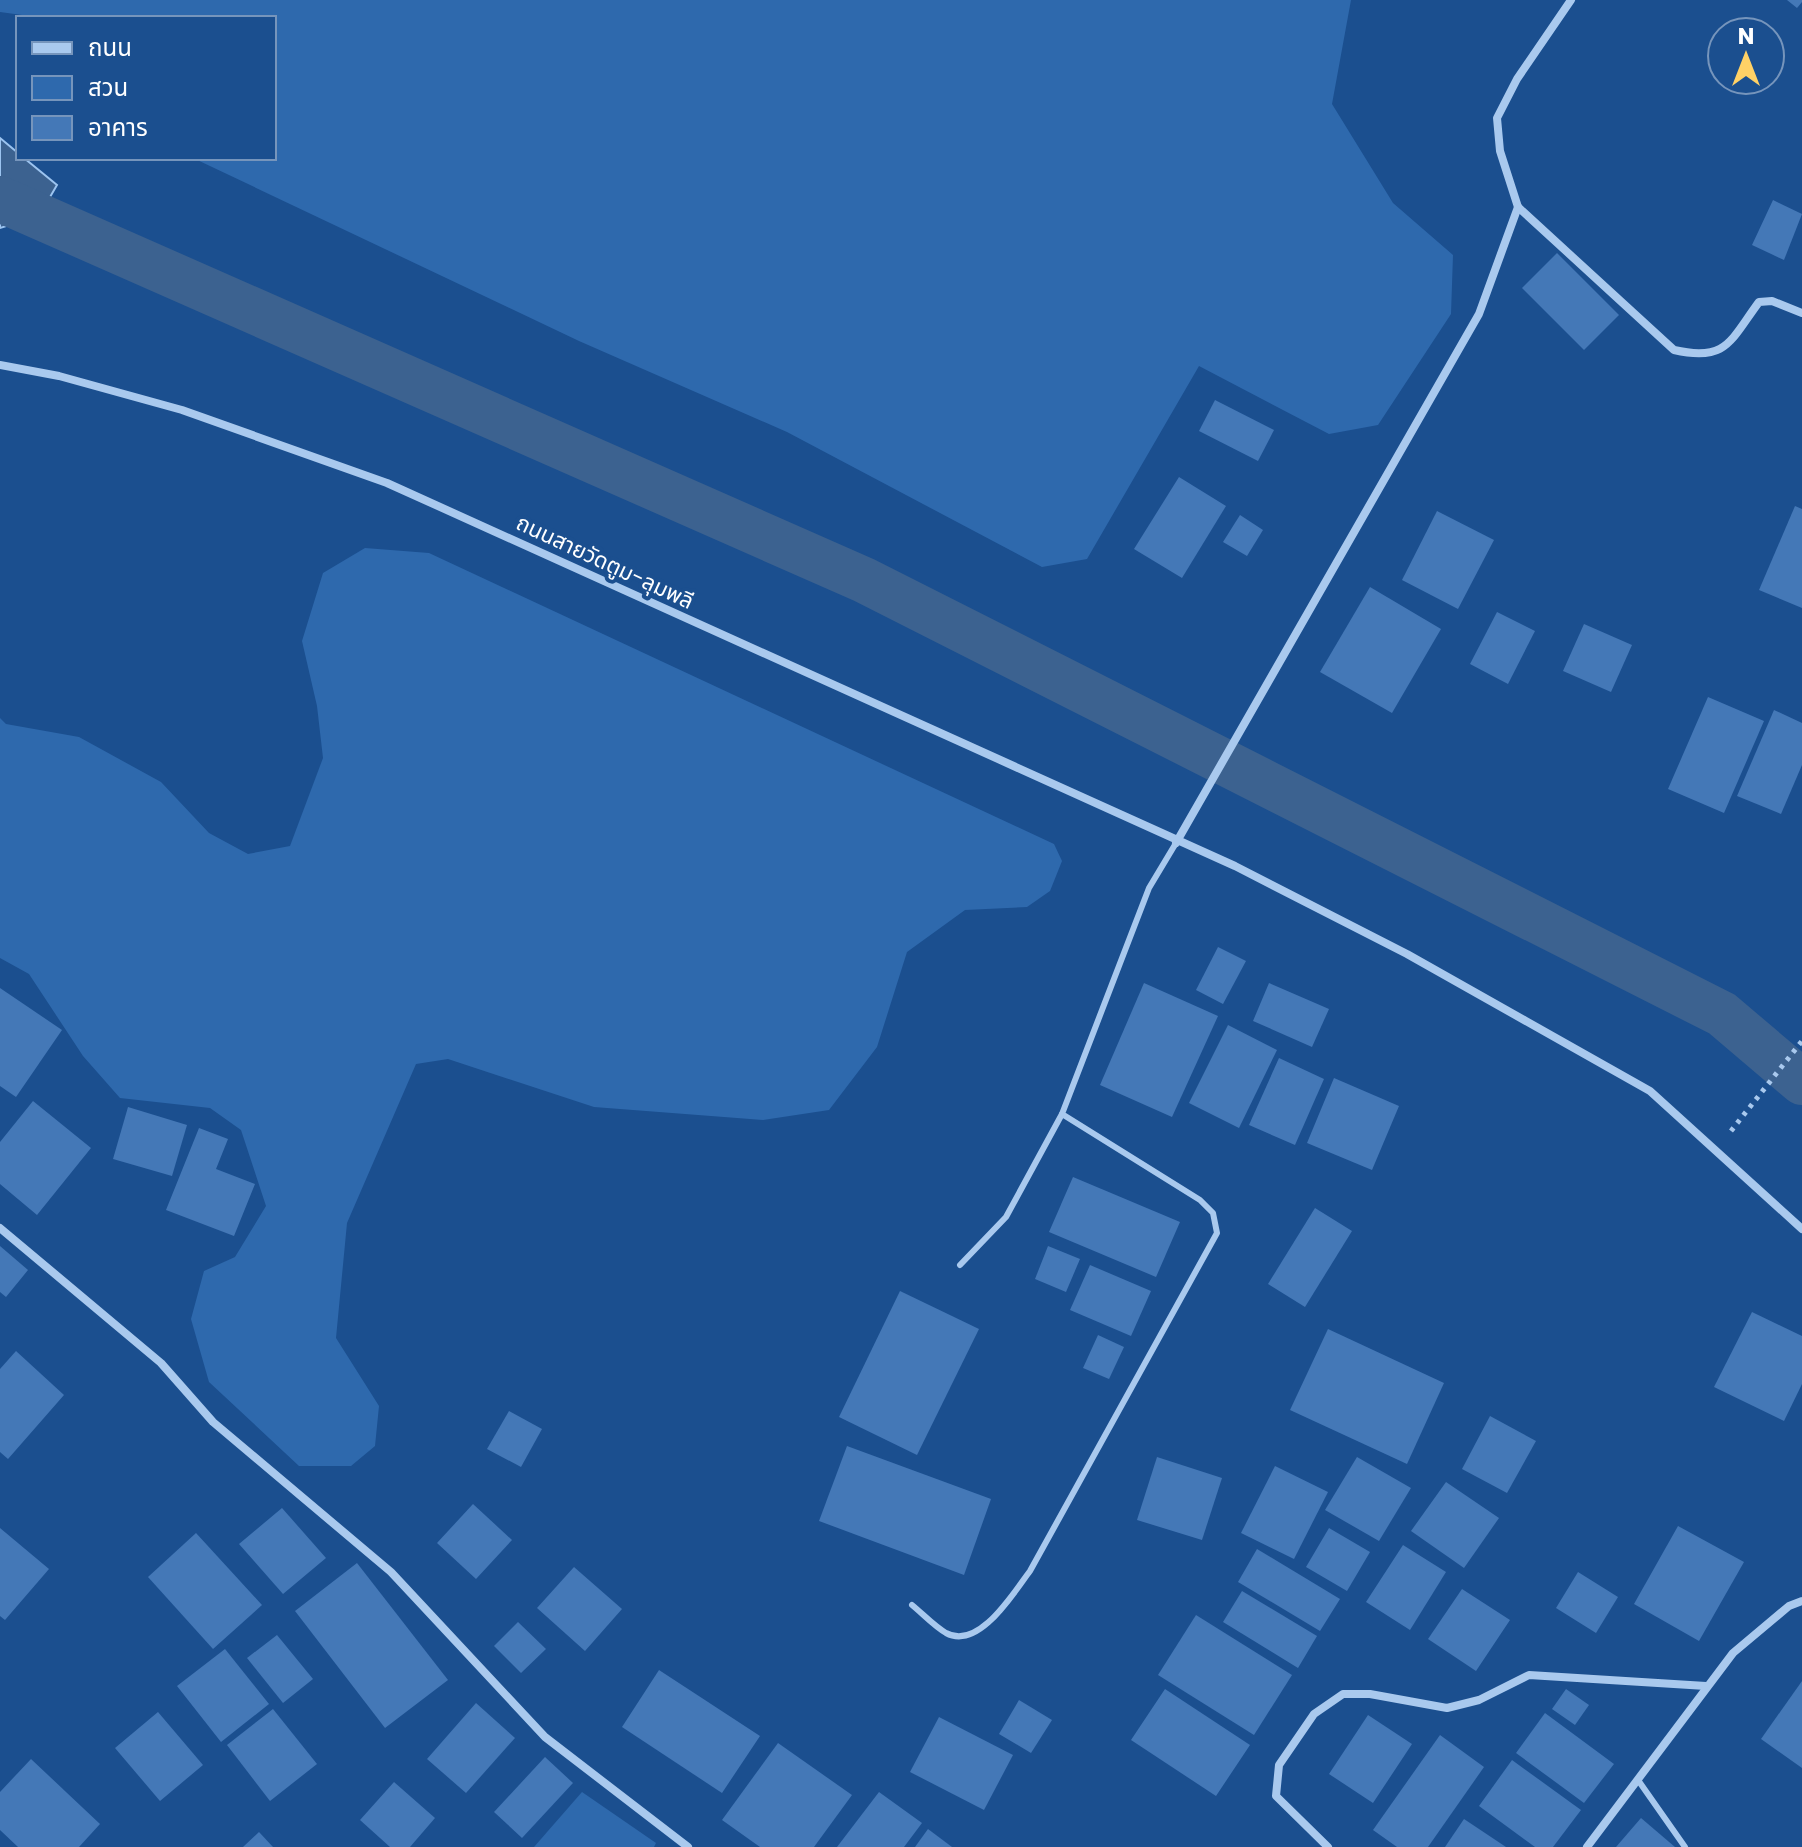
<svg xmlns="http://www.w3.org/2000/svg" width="1802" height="1847" font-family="Poppins,'Noto Sans Thai',sans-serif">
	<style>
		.green { fill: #2e69ad }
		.water { fill: #3c6290; stroke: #9cc4f0; stroke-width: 2 }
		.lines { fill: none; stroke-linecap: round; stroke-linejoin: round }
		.canal { stroke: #3c6290; stroke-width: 46 }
		.building { fill: #4478b7 }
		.path { stroke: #a9c9ee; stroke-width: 5; stroke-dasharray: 4 6; stroke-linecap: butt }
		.service { stroke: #a9c9ee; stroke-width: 6 }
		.minor { stroke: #a9c9ee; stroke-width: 8 }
		.labels { text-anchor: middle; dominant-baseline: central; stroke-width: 8; stroke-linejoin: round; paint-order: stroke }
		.street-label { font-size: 22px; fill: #fff; stroke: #1b4f8f }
	</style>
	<rect width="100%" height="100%" fill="#1b4f8f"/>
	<g class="green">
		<path d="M0 0H1351L1332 104 1393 203 1453 255 1451 314 1378 425 1329 434 1199 366 1087 559 1042 567 787 432 579 341 193 158H274V18H24L22 15 0 12Z"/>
		<path d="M365 548 429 553 1054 844 1062 861 1050 891 1027 907 965 910 907 952 877 1047 829 1110 763 1120 594 1107 448 1059 416 1064 347 1223 336 1338 379 1406 375 1446 351 1466H299L209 1382 191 1319 204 1271 235 1257 266 1206 241 1130 210 1108 120 1098 83 1056 29 974 0 958V718L6 724 79 737 161 782 209 833 248 854 290 846 323 758 317 706 302 641 323 573Z"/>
		<path d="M582 1792 656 1843 654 1847H534Z"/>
	</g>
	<path class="water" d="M0 138 18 153V158H24L57 185 39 216 0 228Z"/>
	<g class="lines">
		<path class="canal" d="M0 199 864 580 1722 1014 1802 1082"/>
	</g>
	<g class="building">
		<path d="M1787 0H1802V2L1797 8Z"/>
		<path d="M1773 200 1802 214 1784 260 1752 245Z"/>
		<path d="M1557 253 1619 315 1584 350 1522 288Z"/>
		<path d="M1215 400 1274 430 1258 461 1199 431Z"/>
		<path d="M1179 477 1226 506 1182 578 1134 549Z"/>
		<path d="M1795 506 1802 509V608L1759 590Z"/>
		<path d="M1437 511 1494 540 1458 609 1402 580Z"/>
		<path d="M1240 515 1263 530 1247 556 1223 542Z"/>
		<path d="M1370 587 1441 629 1392 713 1320 672Z"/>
		<path d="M1497 612 1535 631 1508 684 1470 664Z"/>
		<path d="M1584 624 1632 645 1611 692 1563 671Z"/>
		<path d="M1708 697 1764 721 1724 813 1668 789Z"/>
		<path d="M1774 710 1802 723V765L1781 814 1737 796Z"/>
		<path d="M1218 947 1246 961 1223 1004 1196 990Z"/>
		<path d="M1144 983 1218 1016 1172 1117 1100 1085Z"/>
		<path d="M1269 983 1329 1009 1312 1047 1253 1021Z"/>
		<path d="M0 988 62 1030 16 1097 0 1086Z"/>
		<path d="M1228 1025 1277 1050 1239 1128 1189 1103Z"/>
		<path d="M1279 1058 1324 1079 1295 1145 1249 1125Z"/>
		<path d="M1334 1078 1399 1106 1372 1170 1307 1143Z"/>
		<path d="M33 1101 91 1148 37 1215 0 1184V1142Z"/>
		<path d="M128 1107 187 1125 172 1176 113 1159Z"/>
		<path d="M199 1128 228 1139 216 1169 255 1184 234 1236 166 1210Z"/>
		<path d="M1073 1177 1180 1222 1156 1277 1049 1232Z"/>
		<path d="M1315 1208 1352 1231 1305 1307 1268 1284Z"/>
		<path d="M0 1246 28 1270 6 1297 0 1292Z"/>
		<path d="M1048 1246 1080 1259 1066 1292 1035 1279Z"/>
		<path d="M1090 1265 1151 1291 1131 1336 1070 1310Z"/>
		<path d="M900 1291 979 1329 917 1455 839 1417Z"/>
		<path d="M1752 1312 1802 1336V1384L1784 1421 1714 1387Z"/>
		<path d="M1328 1329 1444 1383 1407 1464 1290 1410Z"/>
		<path d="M1098 1335 1124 1347 1109 1379 1083 1368Z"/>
		<path d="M16 1351 64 1395 8 1459 0 1452V1369Z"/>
		<path d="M509 1411 542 1429 521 1467 487 1449Z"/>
		<path d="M1490 1416 1536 1441 1507 1493 1462 1469Z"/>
		<path d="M847 1446 991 1499 964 1575 819 1521Z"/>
		<path d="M1157 1457 1222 1478 1202 1540 1137 1520Z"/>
		<path d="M1357 1457 1411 1488 1379 1541 1325 1510Z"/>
		<path d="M1275 1466 1328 1492 1294 1559 1241 1533Z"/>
		<path d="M1446 1482 1499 1518 1464 1568 1411 1531Z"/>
		<path d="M473 1504 512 1540 476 1579 437 1543Z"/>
		<path d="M282 1508 326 1558 283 1594 239 1544Z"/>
		<path d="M1678 1526 1744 1562 1699 1641 1634 1604Z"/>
		<path d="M0 1528 49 1569 5 1620 0 1616Z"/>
		<path d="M1329 1528 1370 1552 1347 1591 1306 1567Z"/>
		<path d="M196 1533 262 1605 213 1649 148 1577Z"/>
		<path d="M1403 1545 1446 1572 1410 1630 1366 1602Z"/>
		<path d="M1257 1549 1340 1599 1320 1631 1238 1582Z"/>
		<path d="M357 1563 448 1680 385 1728 295 1611Z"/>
		<path d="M574 1567 622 1609 585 1651 537 1608Z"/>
		<path d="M1578 1572 1618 1597 1596 1633 1556 1608Z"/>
		<path d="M1462 1589 1510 1620 1476 1671 1428 1639Z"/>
		<path d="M1242 1591 1317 1636 1298 1668 1223 1622Z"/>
		<path d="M1196 1615 1292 1675 1254 1735 1158 1675Z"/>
		<path d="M518 1622 546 1649 521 1673 494 1646Z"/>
		<path d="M277 1635 313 1679 283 1703 247 1658Z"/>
		<path d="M225 1649 269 1704 221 1742 177 1686Z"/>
		<path d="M659 1670 760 1736 722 1793 622 1727Z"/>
		<path d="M1802 1681V1768L1761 1739Z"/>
		<path d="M1165 1689 1250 1745 1216 1796 1131 1740Z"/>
		<path d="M1566 1689 1589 1705 1575 1725 1552 1709Z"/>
		<path d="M1019 1700 1052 1720 1031 1753 999 1734Z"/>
		<path d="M476 1703 515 1738 466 1793 427 1759Z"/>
		<path d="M273 1709 317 1764 270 1801 227 1745Z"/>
		<path d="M158 1712 203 1765 160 1801 115 1748Z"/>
		<path d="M1545 1713 1614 1764 1584 1803 1516 1753Z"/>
		<path d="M1368 1715 1412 1744 1373 1803 1329 1774Z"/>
		<path d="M939 1717 1013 1755 984 1810 910 1772Z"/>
		<path d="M1440 1735 1484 1767 1428 1847H1397L1373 1830Z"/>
		<path d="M778 1743 852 1795 814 1847H760L722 1820Z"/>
		<path d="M545 1757 573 1783 522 1838 494 1812Z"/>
		<path d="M31 1759 100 1824 79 1847H18L0 1830V1792Z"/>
		<path d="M1512 1760 1581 1810 1553 1847H1535L1479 1806Z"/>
		<path d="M394 1782 435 1818 410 1847H390L360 1820Z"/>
		<path d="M879 1792 922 1823 904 1847H837Z"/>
		<path d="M1641 1818 1675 1847H1616Z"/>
		<path d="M1464 1819 1506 1847H1445Z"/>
		<path d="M928 1829 952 1847H915Z"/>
		<path d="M259 1832 273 1847H243Z"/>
	</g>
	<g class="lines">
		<path class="path" d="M1731 1131 1802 1041"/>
		<g class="service">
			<path d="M960 1265 1006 1217 1062 1114"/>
			<path d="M912 1605C923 1614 934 1626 946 1633 979 1651 1014 1592 1030 1571L1217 1233 1213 1213 1200 1200 1062 1114 1149 888 1176 843"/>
			<path d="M1638 1780 1685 1847"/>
		</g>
		<g class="minor">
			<path d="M1571 0 1517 79 1497 118 1500 151 1518 207 1674 350C1727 362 1730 341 1759 302L1772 301 1802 313"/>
			<path d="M0 365 59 376 182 410 387 483 1235 866 1407 954 1650 1091 1802 1229"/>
			<path d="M1176 843 1479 314 1518 207"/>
			<path d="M0 1228 161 1363 213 1422 391 1572 545 1737 688 1847"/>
			<path d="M1328 1847 1276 1796 1279 1765 1314 1714 1343 1694H1370L1447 1708 1479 1700 1529 1675 1706 1686"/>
			<path d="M1587 1847 1733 1653 1789 1606 1802 1601"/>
		</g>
	</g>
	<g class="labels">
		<g class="street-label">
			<text transform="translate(605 562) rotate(25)">ถนนสายวัดตูม-ลุมพลี</text>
		</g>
	</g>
	<rect x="16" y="16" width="260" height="144" fill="#1b4f8f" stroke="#7695bc" stroke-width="2"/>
	<rect x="32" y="42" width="40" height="12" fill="#a9c9ee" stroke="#7695bc" stroke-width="2"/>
	<text x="88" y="56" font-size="24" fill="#ffffff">ถนน</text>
	<rect x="32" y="76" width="40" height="24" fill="#2e69ad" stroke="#7695bc" stroke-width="2"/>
	<text x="88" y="96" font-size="24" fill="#ffffff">สวน</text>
	<rect x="32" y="116" width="40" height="24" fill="#4478b7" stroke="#7695bc" stroke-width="2"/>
	<text x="88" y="136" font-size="24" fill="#ffffff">อาคาร</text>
	<g transform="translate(1746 56)"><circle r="38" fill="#1b4f8f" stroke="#7695bc" stroke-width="2"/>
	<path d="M0-6L14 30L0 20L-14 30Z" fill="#ffd166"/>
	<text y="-12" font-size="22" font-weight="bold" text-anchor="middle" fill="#ffffff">N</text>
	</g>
</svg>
